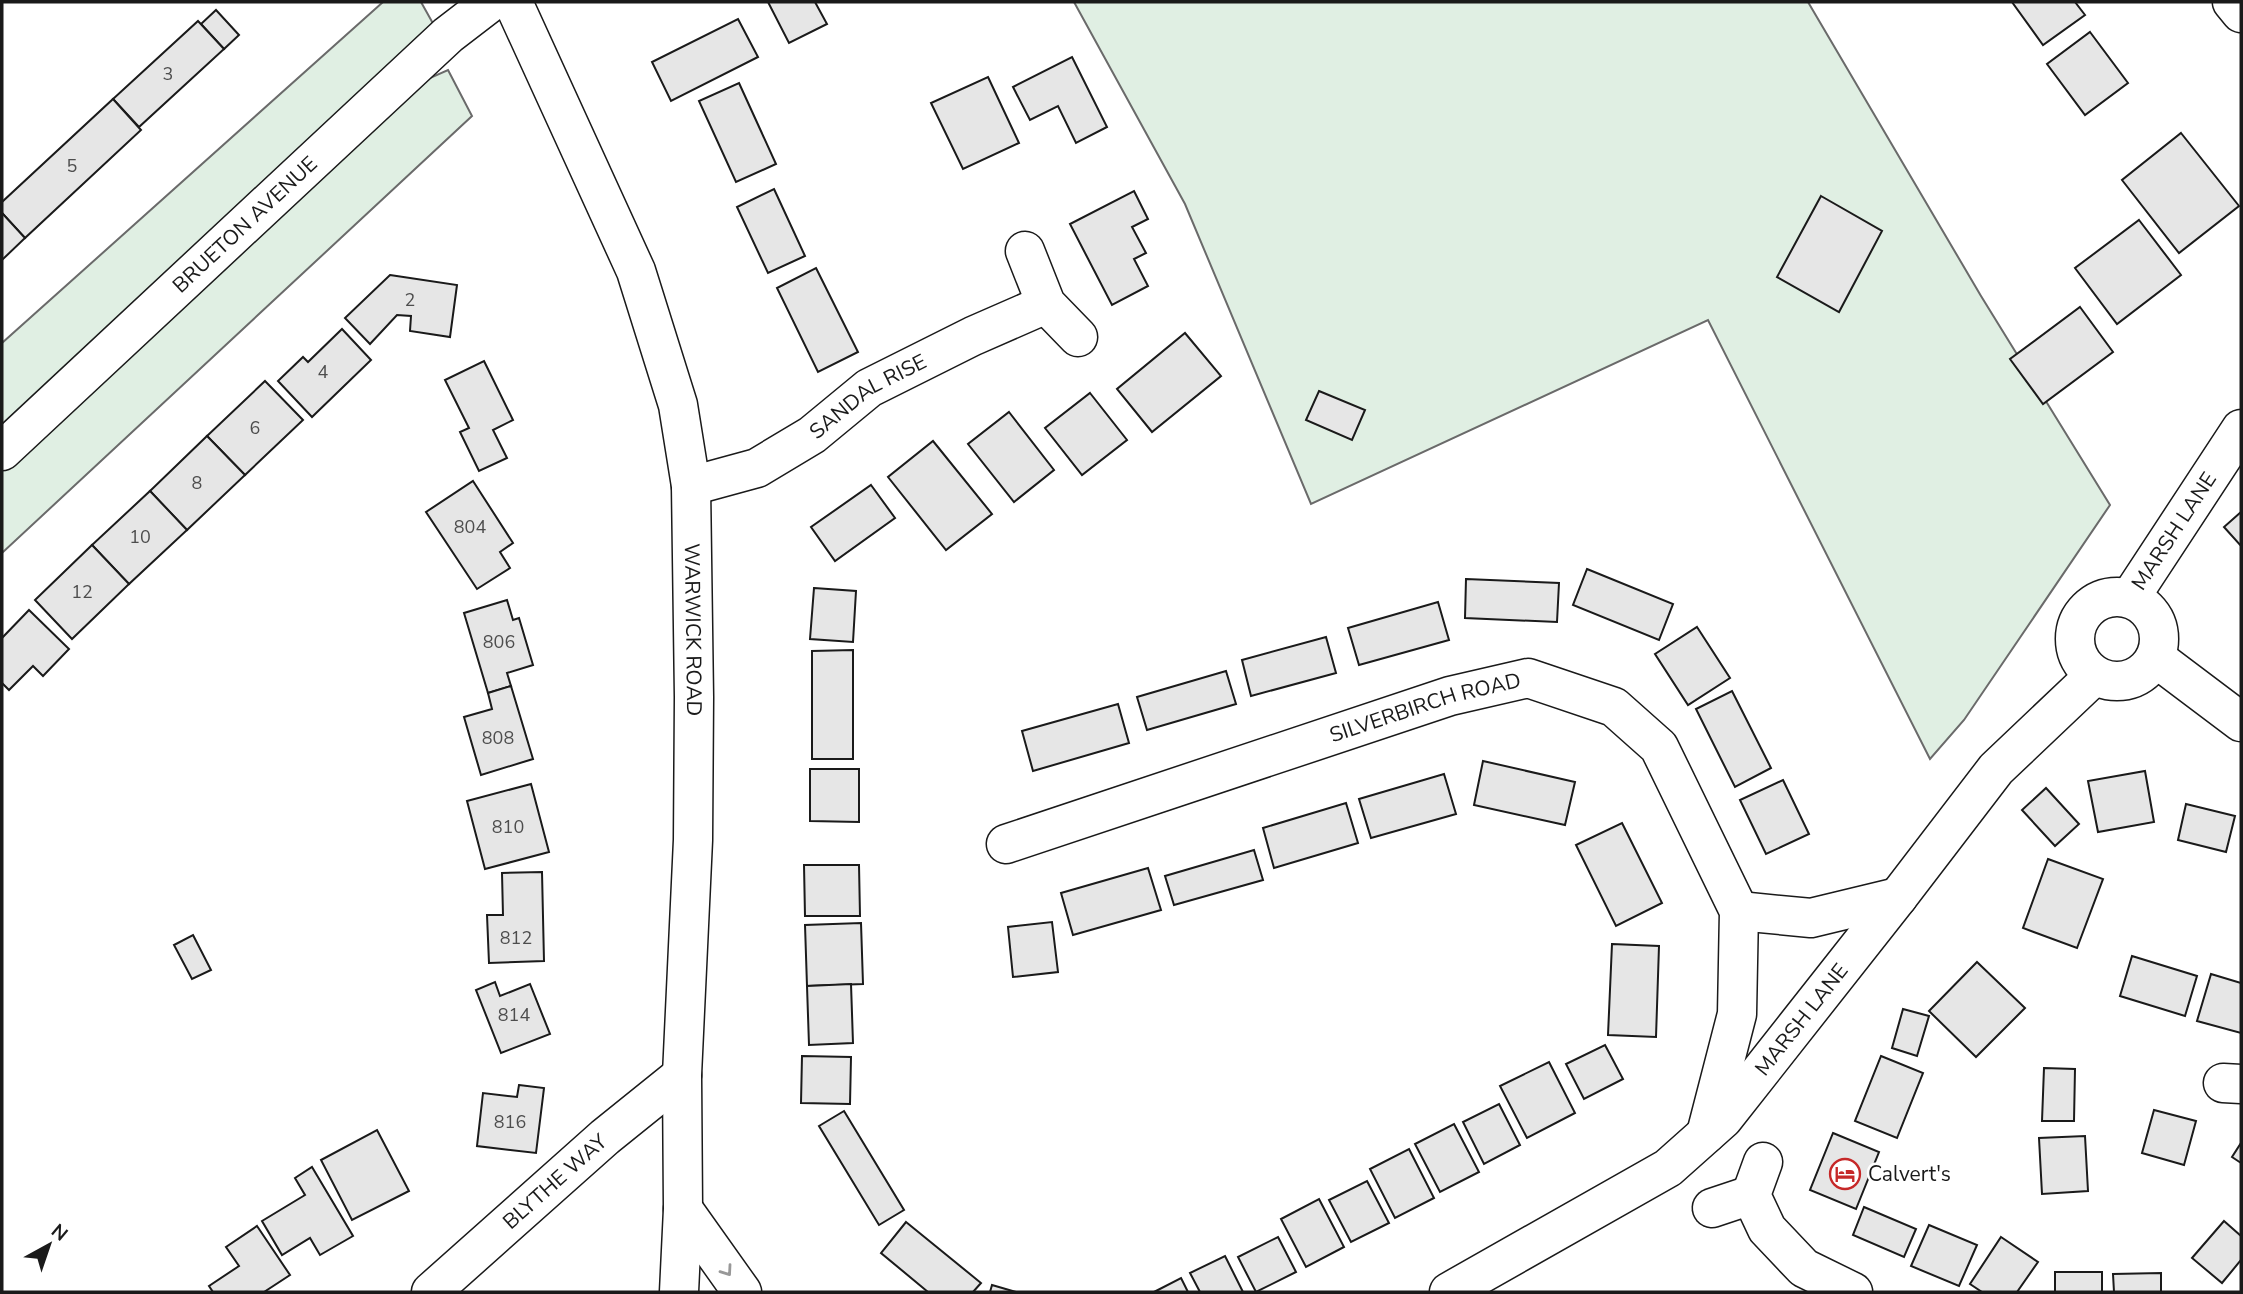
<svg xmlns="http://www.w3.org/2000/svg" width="2243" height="1294" font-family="'Nunito Sans',sans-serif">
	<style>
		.green { fill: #e0efe3; stroke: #6a6a6a; stroke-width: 2 }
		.building { fill: #e6e6e6; stroke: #1a1a1a; stroke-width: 2 }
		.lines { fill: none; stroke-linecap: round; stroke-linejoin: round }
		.minor-casing { stroke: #1a1a1a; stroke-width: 41 }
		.major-casing { stroke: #1a1a1a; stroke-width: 41 }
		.minor { stroke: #fff; stroke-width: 38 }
		.major { stroke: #fff; stroke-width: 38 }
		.oneway { stroke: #989898 }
		.labels { text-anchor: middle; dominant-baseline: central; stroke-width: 5; stroke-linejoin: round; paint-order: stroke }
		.number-label { font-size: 18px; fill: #4d4d4d }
		.street-label { font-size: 21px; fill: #1a1a1a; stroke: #fff }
		.poi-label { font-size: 21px; fill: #1a1a1a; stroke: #fff; text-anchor: start }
	</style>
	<rect width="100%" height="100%" fill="#fff"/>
	<g class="green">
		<path d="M383 2H421L435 27 2 430V343Z"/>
		<path d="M1074 2H1808L1981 296 2110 505 1964 720 1930 759 1708 320 1311 504 1185 204Z"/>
		<path d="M448 70 472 116 2 553V470L423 81Z"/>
	</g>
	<g class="building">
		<path d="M768 2H815L827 24 789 43Z"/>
		<path d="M2012 2H2075L2085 15 2043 45Z"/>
		<path d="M216 10 239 35 224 49 201 24Z"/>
		<path d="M738 19 758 57 671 101 652 62Z"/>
		<path d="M198 21 224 49 139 127 113 99Z"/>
		<path d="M2090 32 2128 83 2085 115 2047 64Z"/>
		<path d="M1072 57 1107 127 1076 143 1058 106 1030 120 1013 87Z"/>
		<path d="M988 77 1019 143 963 169 931 103Z"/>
		<path d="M739 83 776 164 736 182 699 101Z"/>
		<path d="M113 99 141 130 25 238 2 213V202Z"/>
		<path d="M2181 133 2239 206 2179 253 2122 180Z"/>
		<path d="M774 189 805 256 768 273 737 207Z"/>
		<path d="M1134 191 1148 219 1132 227 1146 253 1134 259 1148 286 1112 305 1070 224Z"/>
		<path d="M1821 196 1882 231 1839 312 1777 277Z"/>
		<path d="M2 213 25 238 2 260Z"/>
		<path d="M2139 220 2181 275 2117 324 2075 268Z"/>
		<path d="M816 268 858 352 818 372 777 288Z"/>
		<path d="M390 275 457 285 450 337 410 331 411 316 397 315 370 344 345 318Z"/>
		<path d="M2080 307 2113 352 2043 404 2010 359Z"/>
		<path d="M342 329 371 360 312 417 278 381 303 357 308 362Z"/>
		<path d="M1185 333 1221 376 1152 432 1117 389Z"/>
		<path d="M484 361 513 420 493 430 507 458 479 471 460 432 469 428 445 380Z"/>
		<path d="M265 381 303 420 245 475 207 436Z"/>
		<path d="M1319 391 1365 410 1352 440 1306 420Z"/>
		<path d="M1090 393 1127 440 1082 475 1045 428Z"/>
		<path d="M1009 412 1054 470 1014 502 968 444Z"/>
		<path d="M207 436 245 475 187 530 150 491Z"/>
		<path d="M933 441 992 514 946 550 888 477Z"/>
		<path d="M473 481 513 543 500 552 510 568 477 589 426 512Z"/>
		<path d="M871 485 895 518 835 561 811 527Z"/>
		<path d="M150 491 187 530 129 584 92 545Z"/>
		<path d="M2241 512V546L2224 527Z"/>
		<path d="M92 545 129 584 72 639 35 600Z"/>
		<path d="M1587 569 1673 604 1659 640 1573 605Z"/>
		<path d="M1466 579 1559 583 1557 622 1465 618Z"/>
		<path d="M814 588 856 591 853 642 810 639Z"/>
		<path d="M507 600 513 620 519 618 533 665 507 673 511 686 488 693 464 613Z"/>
		<path d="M1438 602 1449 640 1359 665 1348 628Z"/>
		<path d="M29 610 69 649 43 676 33 666 9 690 2 683V638Z"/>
		<path d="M1697 627 1730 678 1688 705 1655 654Z"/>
		<path d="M1326 637 1336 673 1251 696 1242 660Z"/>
		<path d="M853 650V759H812V651Z"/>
		<path d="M1226 671 1236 704 1147 730 1137 697Z"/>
		<path d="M511 686 533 759 481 775 464 717 492 709 488 693Z"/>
		<path d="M1732 691 1771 768 1735 787 1696 709Z"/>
		<path d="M1118 704 1129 743 1033 771 1022 731Z"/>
		<path d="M1483 761 1575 782 1565 825 1474 805Z"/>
		<path d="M810 769H859V822L810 821Z"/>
		<path d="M2145 771 2154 822 2098 832 2088 781Z"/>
		<path d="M1444 774 1456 814 1371 838 1359 799Z"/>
		<path d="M1783 780 1809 834 1766 854 1740 800Z"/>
		<path d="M531 784 549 852 485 869 467 801Z"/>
		<path d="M2046 788 2079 824 2055 846 2022 810Z"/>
		<path d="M1346 803 1358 843 1274 868 1263 828Z"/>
		<path d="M2186 804 2235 816 2226 852 2178 840Z"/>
		<path d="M1622 823 1662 903 1616 926 1576 845Z"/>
		<path d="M1254 850 1263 880 1174 905 1165 876Z"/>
		<path d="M2048 859 2103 879 2077 948 2023 928Z"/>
		<path d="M804 865H859L860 916H805Z"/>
		<path d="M1148 868 1161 910 1073 935 1061 893Z"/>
		<path d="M542 872 544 961 489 963 487 915H503L502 873Z"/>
		<path d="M1052 922 1058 972 1013 977 1008 927Z"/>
		<path d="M861 923 863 984 807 986 805 925Z"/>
		<path d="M193 935 211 970 192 979 174 945Z"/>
		<path d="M1612 944 1659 946 1656 1037 1608 1035Z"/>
		<path d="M2132 956 2197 976 2185 1016 2120 996Z"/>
		<path d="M1977 962 2025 1008 1976 1057 1929 1011Z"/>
		<path d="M2211 974 2241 983V1033L2197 1021Z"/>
		<path d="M495 982 500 996 530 984 550 1034 501 1053 476 990Z"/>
		<path d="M851 984 853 1043 809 1045 807 986Z"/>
		<path d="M1903 1009 1929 1016 1917 1056 1892 1048Z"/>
		<path d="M1605 1045 1623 1079 1584 1099 1566 1064Z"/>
		<path d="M802 1056 851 1057 850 1104 801 1103Z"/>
		<path d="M1881 1056 1923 1073 1897 1138 1855 1121Z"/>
		<path d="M1549 1062 1575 1113 1527 1138 1500 1086Z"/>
		<path d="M2044 1068 2075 1069 2074 1121H2042Z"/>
		<path d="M519 1085 544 1088 536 1153 477 1146 483 1093 517 1097Z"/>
		<path d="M1499 1104 1520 1145 1484 1164 1463 1122Z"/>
		<path d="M2154 1110 2196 1121 2184 1165 2142 1153Z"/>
		<path d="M844 1111 904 1210 879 1225 819 1126Z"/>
		<path d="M1454 1124 1479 1172 1440 1192 1415 1144Z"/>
		<path d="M377 1130 409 1191 352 1220 321 1160Z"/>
		<path d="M1833 1133 1879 1152 1856 1209 1810 1190Z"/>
		<path d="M2085 1136 2088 1191 2042 1194 2039 1138Z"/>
		<path d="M2241 1143V1163L2232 1157Z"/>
		<path d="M1409 1149 1434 1198 1395 1218 1370 1169Z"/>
		<path d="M312 1167 353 1236 320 1255 310 1238 282 1255 262 1221 305 1195 295 1178Z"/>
		<path d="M1367 1181 1389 1223 1351 1242 1329 1200Z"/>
		<path d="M1319 1199 1344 1247 1306 1267 1281 1219Z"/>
		<path d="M1864 1207 1916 1229 1904 1257 1853 1235Z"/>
		<path d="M2224 1221 2241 1236V1260L2222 1283 2192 1258Z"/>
		<path d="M906 1222 981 1283 973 1292H928L881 1253Z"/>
		<path d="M1929 1225 1977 1245 1959 1286 1911 1266Z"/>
		<path d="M257 1226 290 1275 264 1292H213L209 1286 239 1266 226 1247Z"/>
		<path d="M1278 1237 1296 1272 1256 1292 1238 1257Z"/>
		<path d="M2001 1237 2038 1262 2017 1292H1982L1970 1284Z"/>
		<path d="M1225 1256 1243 1292H1200L1190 1273Z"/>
		<rect x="2055" y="1272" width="47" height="20"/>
		<path d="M2161 1273V1292H2114L2113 1274Z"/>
		<path d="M1181 1278 1188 1292H1154Z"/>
		<path d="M992 1285 1016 1292H990Z"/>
	</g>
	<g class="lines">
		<g class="minor-casing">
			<g id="minor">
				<path d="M2232 2 2241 13"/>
				<path d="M1025 251 1046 304 1078 337"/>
				<path id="s1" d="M2 451 448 35 491 2"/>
				<path id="s2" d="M691 486 757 468 812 435 869 388 973 336 1046 304"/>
				<circle cx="2117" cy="639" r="42"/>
				<path id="s3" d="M2130 598 2241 429"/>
				<path d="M2156 658 2241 722"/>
				<path id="s4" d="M1006 844 1450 696 1528 678 1614 707 1659 747 1739 911 1737 1014 1706 1134"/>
				<path d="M1739 911 1811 918 1898 897"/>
				<path d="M2223 1083 2241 1084"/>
				<path d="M1763 1162 1751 1195 1767 1229 1804 1268 1853 1292"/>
				<path d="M1712 1208 1751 1195"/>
				<path d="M683 1209 742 1292"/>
				<path id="s5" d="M431 1292 605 1137 682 1075"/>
				<path id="s6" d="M1449 1292 1668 1168 1723 1119 1898 897 1996 769 2094 676"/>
			</g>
		</g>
		<g class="major-casing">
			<g id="major">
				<path id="s7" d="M513 2 636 271 678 405 691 486 694 697 693 840 682 1075 683 1209 679 1292"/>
			</g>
		</g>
		<use href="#minor" class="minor"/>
		<use href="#major" class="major"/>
	</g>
	<defs><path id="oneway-chevron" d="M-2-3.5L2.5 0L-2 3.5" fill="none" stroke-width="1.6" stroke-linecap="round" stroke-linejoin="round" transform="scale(1.75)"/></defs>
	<use class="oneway" href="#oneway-chevron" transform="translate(727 1271) rotate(55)"/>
	<defs>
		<g id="hotel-ring" transform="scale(1.575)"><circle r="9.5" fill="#fff" stroke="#c62828" stroke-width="1.5"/><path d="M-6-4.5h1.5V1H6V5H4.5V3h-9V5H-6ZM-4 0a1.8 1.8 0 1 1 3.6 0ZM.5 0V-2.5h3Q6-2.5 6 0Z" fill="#c62828"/></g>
	</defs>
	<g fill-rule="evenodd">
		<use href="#hotel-ring" x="1845" y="1174"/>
	</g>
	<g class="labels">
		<g class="number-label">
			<text x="168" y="74">3</text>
			<text x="72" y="166">5</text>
			<text x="410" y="300">2</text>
			<text x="323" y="372">4</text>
			<text x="255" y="428">6</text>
			<text x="197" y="483">8</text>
			<text x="470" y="527">804</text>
			<text x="140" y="537">10</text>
			<text x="82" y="592">12</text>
			<text x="499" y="642">806</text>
			<text x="498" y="738">808</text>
			<text x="508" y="827">810</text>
			<text x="516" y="938">812</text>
			<text x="514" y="1015">814</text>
			<text x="510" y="1122">816</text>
		</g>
		<g class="street-label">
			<text stroke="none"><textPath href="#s1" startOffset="332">BRUETON AVENUE</textPath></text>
			<text stroke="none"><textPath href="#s2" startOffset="201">SANDAL RISE</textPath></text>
			<text stroke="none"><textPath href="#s3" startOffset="80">MARSH LANE</textPath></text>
			<text stroke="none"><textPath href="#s7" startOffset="662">WARWICK ROAD</textPath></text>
			<text stroke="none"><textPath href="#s4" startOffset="441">SILVERBIRCH ROAD</textPath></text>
			<text stroke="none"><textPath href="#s6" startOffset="452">MARSH LANE</textPath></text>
			<text stroke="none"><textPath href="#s5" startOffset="166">BLYTHE WAY</textPath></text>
		</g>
		<g class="poi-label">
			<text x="1868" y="1174">Calvert's</text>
		</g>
	</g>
	<rect width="2243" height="1294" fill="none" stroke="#1a1a1a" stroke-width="7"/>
	<g transform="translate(49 1245) rotate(40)" stroke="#ffffff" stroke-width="5" paint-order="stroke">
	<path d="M0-5L12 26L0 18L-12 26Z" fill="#1a1a1a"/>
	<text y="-10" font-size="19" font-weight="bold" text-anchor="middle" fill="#1a1a1a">N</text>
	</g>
</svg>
